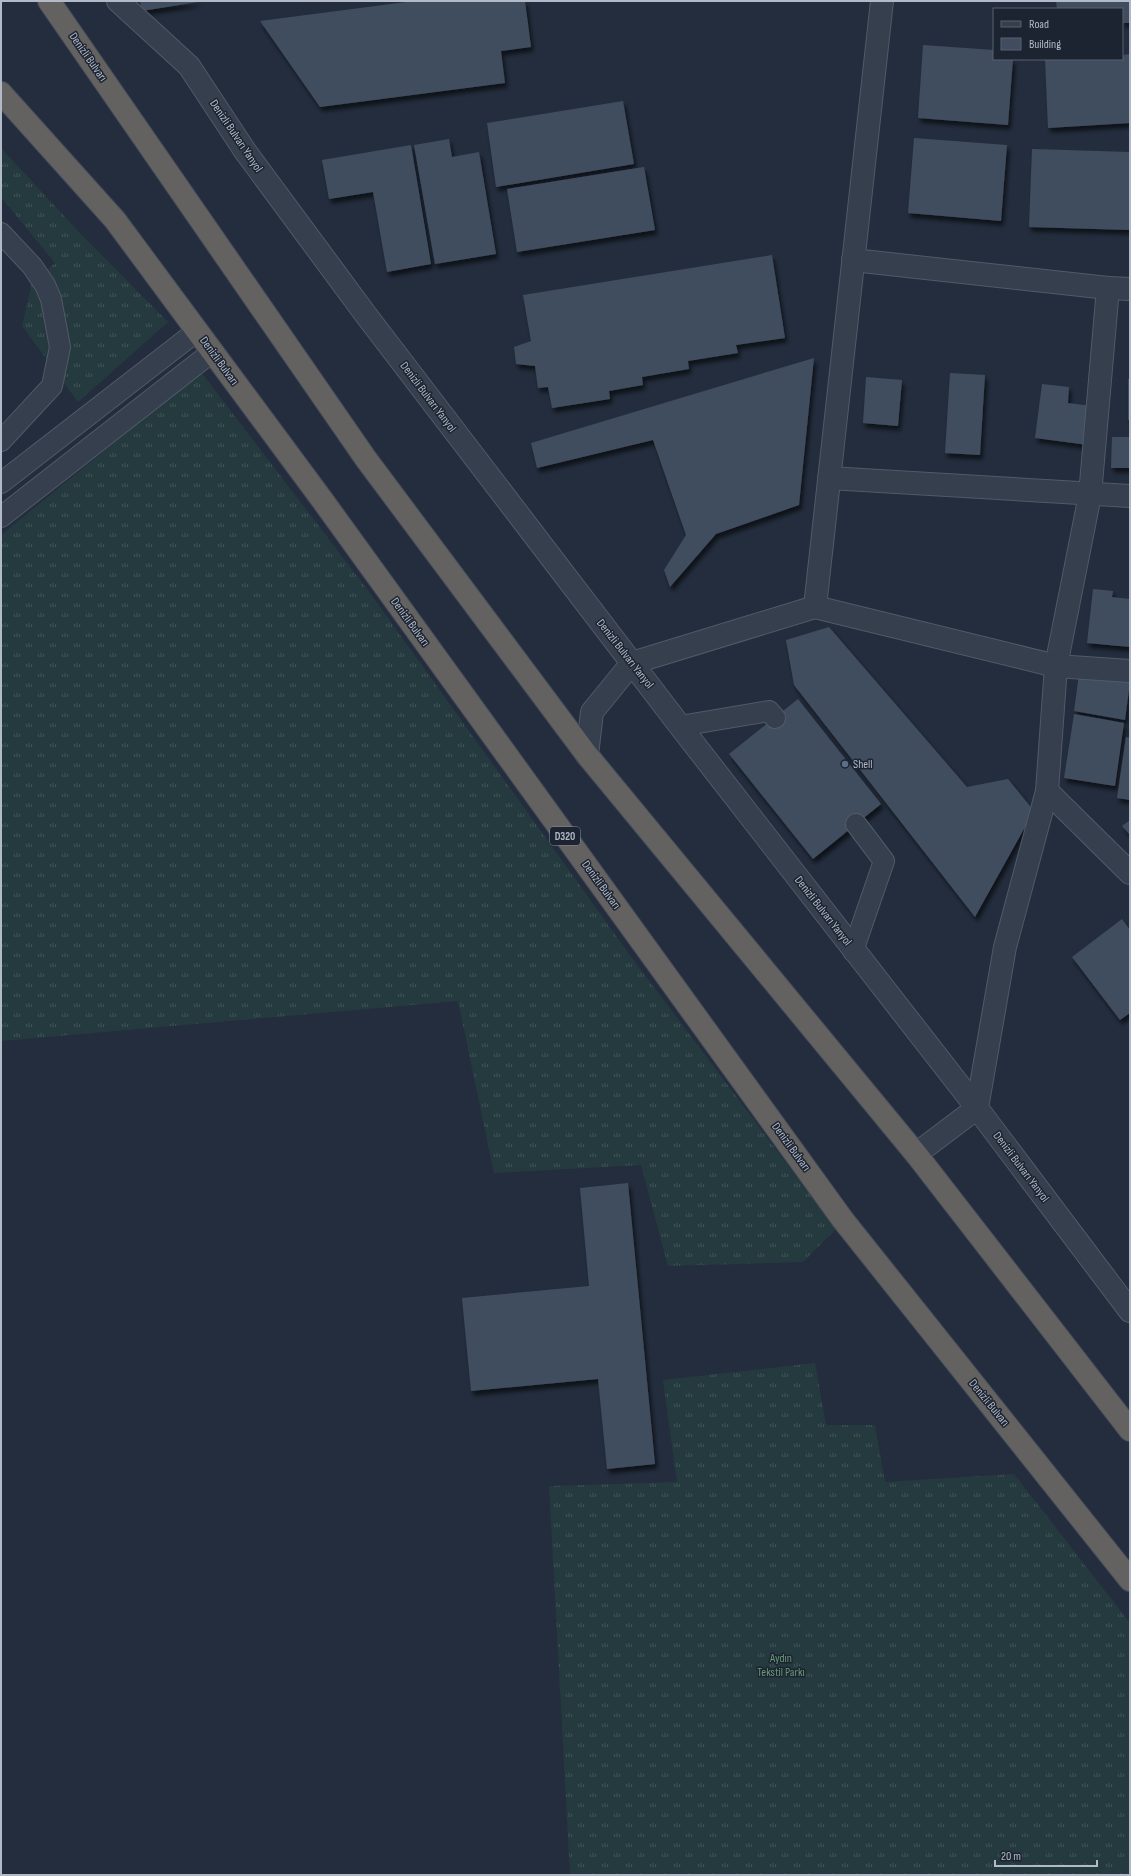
<svg xmlns="http://www.w3.org/2000/svg" width="1131" height="1876" font-family="'Sofia Sans Condensed',sans-serif">
	<style>
		.grass { fill: url(#grass-tufts) }
		.building { fill: #414d5f; filter: url(#shadow) }
		.lines { fill: none; stroke-linecap: round; stroke-linejoin: round }
		.service-casing { stroke: #525a68; stroke-width: 22 }
		.minor-casing { stroke: #525a68; stroke-width: 24 }
		.trunk-casing { stroke: #424a58; stroke-width: 24 }
		.service { stroke: #363f4d; stroke-width: 20 }
		.minor { stroke: #363f4d; stroke-width: 22 }
		.trunk { stroke: #646260; stroke-width: 22 }
		.service-dot { fill: #5c6f8a; stroke: #1c2432; stroke-width: 1.5 }
		.labels { text-anchor: middle; dominant-baseline: central; stroke-width: 3; stroke-linejoin: round; paint-order: stroke }
		.shield { fill: #1c2432; stroke: #858d9b; stroke-width: 1 }
		.shield-label { font-size: 11px; font-weight: bold; fill: #b2bac8 }
		.street-label { font-size: 12px; fill: #b2bac8; stroke: #1c2432 }
		.poi-label { font-size: 12px; fill: #b2bac8; stroke: #1c2432; text-anchor: start }
		.park-label { font-size: 12px; fill: #689a75; stroke: #1c2432 }
	</style>
	<defs>
		<pattern id="grass-tufts" width="24" height="20" patternUnits="userSpaceOnUse"><rect width="24" height="20" fill="#253a3e"/><path d="M3 7l-1-3M5 7V3M7 7l1-3M15 17l-1-3M17 17v-4M19 17l1-3" fill="none" stroke="#425458"/></pattern>
		<filter id="shadow"><feDropShadow dx="2.5" dy="4.5" stdDeviation="2" flood-color="#0009"/></filter>
	</defs>
	<rect width="100%" height="100%" fill="#232d3d"/>
	<g class="grass">
		<path d="M1 148 79 232 168 322 78 402 22 326 32 283 55 263 1 197Z"/>
		<path d="M201 372 370 593 629 954 836 1229 803 1262 668 1266 641 1165 494 1173 458 1001 1 1041V535Z"/>
		<path d="M815 1363 826 1425H875L885 1482 1014 1474 1130 1623V1875H570L549 1486 677 1482 663 1380Z"/>
	</g>
	<g class="building">
		<path d="M140 1H197L198 2 142 11Z"/>
		<path d="M414 1H525L531 47 501 51 505 83 320 107 260 21Z"/>
		<path d="M1056 1H1130V23H1122V9H1057Z"/>
		<path d="M923 45 994 50V59H1013L1008 125 918 118Z"/>
		<path d="M1130 54V123L1048 128 1045 59H1122V55Z"/>
		<path d="M623 101 634 164 496 187 487 123Z"/>
		<path d="M914 138 1007 145 1001 221 908 213Z"/>
		<path d="M449 139 452 157 479 152 496 254 435 264 414 145Z"/>
		<path d="M411 145 431 264 387 272 373 192 329 199 322 160Z"/>
		<path d="M1032 149 1130 152 1129 230 1029 227Z"/>
		<path d="M644 167 655 230 517 252 507 189Z"/>
		<path d="M772 255 785 338 736 345 738 353 688 361 689 369 642 377 643 385 609 391 610 399 552 408 548 387 538 388 535 366 516 364 514 347 531 341 523 295Z"/>
		<path d="M814 358 799 505 716 534 670 587 664 570 686 535 653 440 537 468 531 443Z"/>
		<path d="M950 373 985 375 980 455 945 453Z"/>
		<path d="M866 377 902 380 898 426 863 423Z"/>
		<rect x="1128" y="379" width="2" height="41"/>
		<path d="M1042 384 1069 387 1068 403 1092 406 1088 445 1035 438Z"/>
		<path d="M1112 437H1130V468H1111Z"/>
		<path d="M1093 589 1113 591 1112 597 1130 599V647L1087 643Z"/>
		<path d="M829 627 967 787 1008 779 1034 811 975 917 794 685 786 640Z"/>
		<path d="M1079 674 1130 682 1125 720 1074 711Z"/>
		<path d="M798 699 881 804 813 859 729 754Z"/>
		<path d="M1074 714 1124 723 1115 786 1064 778Z"/>
		<path d="M1126 737 1130 738V800L1117 798Z"/>
		<path d="M1130 820V835L1122 826Z"/>
		<path d="M1122 919 1130 930V1013L1120 1020 1072 957Z"/>
		<path d="M628 1183 655 1464 607 1469 598 1379 471 1391 462 1298 589 1286 580 1188Z"/>
	</g>
	<g class="lines">
		<g class="service-casing">
			<g id="service">
				<path d="M1 233 32 266 45 285 51 299 60 347 52 386 1 441"/>
				<path d="M1 483 197 331"/>
				<path d="M1 517 212 352"/>
				<path d="M680 726 769 711 775 718"/>
				<path d="M853 951 884 861 856 824"/>
			</g>
		</g>
		<g class="minor-casing">
			<g id="minor">
				<path d="M118 1 189 66 245 151 366 315 680 726 977 1108 1130 1311"/>
				<path d="M853 260 1108 288 1090 495 1056 666 1047 791 1005 947 977 1108 916 1154"/>
				<path d="M1108 288 1130 289"/>
				<path d="M829 478 1130 496"/>
				<path d="M815 607 1056 666 1130 671"/>
				<path d="M587 755 592 712 632 663 815 607 882 1"/>
				<path d="M1047 791 1130 873"/>
			</g>
		</g>
		<g class="trunk-casing">
			<g id="trunk">
				<path d="M49 1 366 459 587 755 916 1154 1130 1430"/>
				<path d="M1 93 115 220 323 501 843 1220 1130 1580"/>
			</g>
		</g>
		<use href="#service" class="service"/>
		<use href="#minor" class="minor"/>
		<use href="#trunk" class="trunk"/>
	</g>
	<circle class="service-dot" cx="845" cy="764" r="4"/>
	<g class="labels">
		<rect class="shield" x="550" y="827" width="30" height="18" rx="3"/>
		<g class="shield-label">
			<text x="565" y="836">D320</text>
		</g>
		<g class="street-label">
			<text transform="translate(88 57) rotate(55)">Denizli Bulvarı</text>
			<text transform="translate(236 136) rotate(56)">Denizli Bulvarı Yanyol</text>
			<text transform="translate(219 361) rotate(54)">Denizli Bulvarı</text>
			<text transform="translate(428 397) rotate(53)">Denizli Bulvarı Yanyol</text>
			<text transform="translate(410 622) rotate(54)">Denizli Bulvarı</text>
			<text transform="translate(625 654) rotate(52)">Denizli Bulvarı Yanyol</text>
			<text transform="translate(601 885) rotate(54)">Denizli Bulvarı</text>
			<text transform="translate(823 911) rotate(52)">Denizli Bulvarı Yanyol</text>
			<text transform="translate(791 1147) rotate(54)">Denizli Bulvarı</text>
			<text transform="translate(1021 1167) rotate(53)">Denizli Bulvarı Yanyol</text>
			<text transform="translate(989 1403) rotate(51)">Denizli Bulvarı</text>
		</g>
		<g class="poi-label">
			<text x="853" y="764">Shell</text>
		</g>
		<g class="park-label">
			<text x="781" y="1658">Aydın<tspan x="781" dy="14">Tekstil Parkı</tspan></text>
		</g>
	</g>
	<rect width="1131" height="1876" fill="none" stroke="#b2bac8" stroke-width="4"/>
	<rect x="993" y="8" width="130" height="52" fill="#1c2432" stroke="#58606e"/>
	<rect x="1001" y="21" width="20" height="6" fill="#363f4d" stroke="#58606e"/>
	<text x="1029" y="28" font-size="12" fill="#b2bac8">Road</text>
	<rect x="1001" y="38" width="20" height="12" fill="#414d5f" stroke="#58606e"/>
	<text x="1029" y="48" font-size="12" fill="#b2bac8">Building</text>
	<path d="M995 1860v6h102v-6" fill="none" stroke="#b2bac8" stroke-width="2"/>
	<text x="1001" y="1860" font-size="12" fill="#b2bac8" stroke="#1c2432" stroke-width="3" paint-order="stroke">20 m</text>
</svg>
